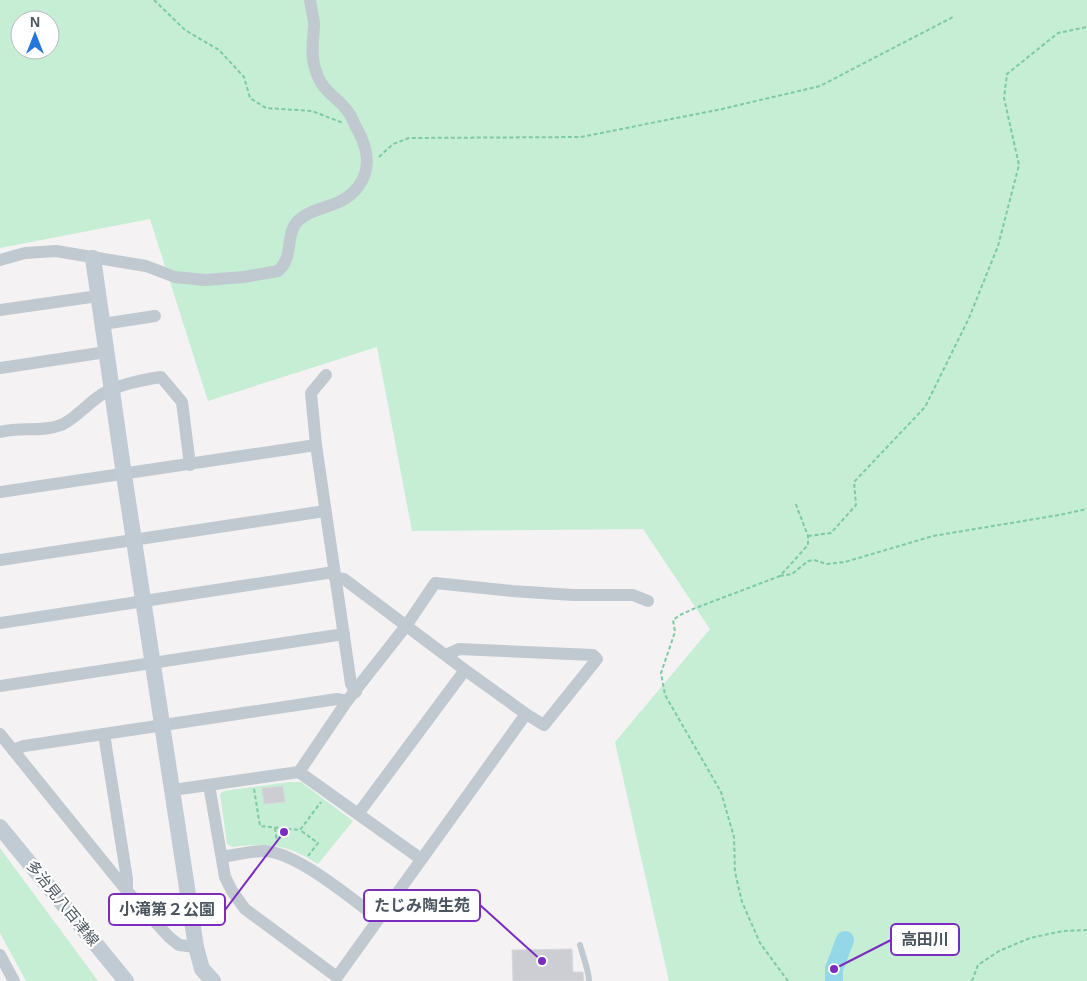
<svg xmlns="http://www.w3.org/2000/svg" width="1087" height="981" font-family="Helvetica,'Noto Sans JP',sans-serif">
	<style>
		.green { fill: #c5eed4; fill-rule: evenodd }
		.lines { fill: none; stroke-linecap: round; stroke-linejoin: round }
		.river { stroke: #94d7e8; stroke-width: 18 }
		.building { fill: #cdced4; stroke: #d7d9dd }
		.path { stroke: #7ecaa4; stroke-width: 2; stroke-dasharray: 4 2.5; stroke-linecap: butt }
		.lane { stroke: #c1c9d0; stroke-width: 6 }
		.street { stroke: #c1c9d0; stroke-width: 12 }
		.secondary { stroke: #c1cbd4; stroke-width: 16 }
		.labels { text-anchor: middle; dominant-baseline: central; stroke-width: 4.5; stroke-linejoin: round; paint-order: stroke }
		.street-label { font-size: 15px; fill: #4b555f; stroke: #fff }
		.leader { fill: none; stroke: #7b2cbf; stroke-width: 2 }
		.callout-dot { fill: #7b2cbf; stroke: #fff; stroke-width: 2 }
		.callout { fill: #fff; stroke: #7b2cbf; stroke-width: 2 }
		.callout-label { font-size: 16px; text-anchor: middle; font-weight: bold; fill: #4b555f }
	</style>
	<rect width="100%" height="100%" fill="#f4f2f2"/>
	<g class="green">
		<path d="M0 0H1087V981H669L615 742 710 629 643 529 412 531 377 347 208 401 150 219 0 248ZM20 20H50V50H20Z"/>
		<path d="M289 782H301L353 821 318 864C285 843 269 843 232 847L227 844 220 794 224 791Z"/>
		<path d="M0 848 98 981H26L0 933Z"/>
	</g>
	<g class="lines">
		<path class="river" d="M834 981V969L845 940"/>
	</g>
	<g class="building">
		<path d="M283 786 285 802 264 804 262 788Z"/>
		<path d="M572 949 573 972H583L584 981H513L512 950Z"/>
	</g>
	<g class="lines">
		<g class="path">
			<path d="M154 0 185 30 219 50 244 77 250 98 266 108 312 111 343 123"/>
			<path d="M379 157 393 144 409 138 581 137 722 109 820 86 953 17"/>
			<path d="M808 536 831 533 856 505 854 482 925 407 969 318 998 246 1019 165 1004 98 1007 74 1058 33 1087 27"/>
			<path d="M780 576 792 574 808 561 814 560 827 564 845 562 933 536 1059 515 1087 509"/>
			<path d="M254 789 260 826 300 830"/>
			<path d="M275 828 277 843"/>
			<path d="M308 856 318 843 300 830 321 802"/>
			<path d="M788 981 760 943 742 902 735 872 734 837 721 792 665 695 661 673 675 632 673 620 680 615 693 609 780 576 808 545V536L795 502"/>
			<path d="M972 981 978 965 999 951 1030 938 1063 931 1087 930"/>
		</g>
		<path class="lane" d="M580 945C583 956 589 971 589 981"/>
		<g class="street">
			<path d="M0 260 25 253 56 251 146 266 175 277 205 280 244 277 278 271C295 257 284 233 299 220 315 205 341 209 358 187 373 167 367 146 356 127 353 122 352 117 349 113 337 95 322 94 315 68 310 54 314 37 314 23 313 15 311 7 310 0"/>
			<path d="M0 310 98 296"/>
			<path d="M103 324 155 316"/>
			<path d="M0 368 106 352"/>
			<path d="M0 432C20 426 41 433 61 425 72 421 88 404 98 397 114 385 141 380 161 377L182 402 190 465"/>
			<path d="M316 445 311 393 326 375"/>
			<path d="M0 492 316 445 351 684 356 692"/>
			<path d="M0 560 325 511"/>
			<path d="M335 578 344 579 465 670 526 714 544 725 597 659 593 655 459 649 446 655"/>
			<path d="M0 623 334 572"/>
			<path d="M0 686 344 634"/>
			<path d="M0 734 127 891 169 937 179 945 196 947"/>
			<path d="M104 734 127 879V891"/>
			<path d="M13 750 24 746 337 699 347 701"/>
			<path d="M299 772 347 701 406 626 435 583 512 591 573 595H633L648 601"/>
			<path d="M209 785 225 877 232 891 245 909 337 977 526 714"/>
			<path d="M173 790 299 772 421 859"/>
			<path d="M358 814 465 670"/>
			<path d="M222 857C235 855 250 851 263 851 296 851 351 899 378 918"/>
			<path d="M0 955 14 981"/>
		</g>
		<g class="secondary">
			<path d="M93 258 124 475 196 947 202 969 213 981"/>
			<path d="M0 827 126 981"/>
		</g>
	</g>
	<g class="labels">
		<g class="street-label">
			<text transform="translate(63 903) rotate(51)">多治見八百津線</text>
		</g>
	</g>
	<path class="leader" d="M542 961L480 905M284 832L225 910M834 969L891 940"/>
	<g class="callout-dot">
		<circle cx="542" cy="961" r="5"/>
		<circle cx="284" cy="832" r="5"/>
		<circle cx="834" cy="969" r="5"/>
	</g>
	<g class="callout">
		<rect x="364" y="890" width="116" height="31" rx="5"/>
		<rect x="109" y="894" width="116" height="31" rx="5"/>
		<rect x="891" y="924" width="68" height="31" rx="5"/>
	</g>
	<g class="callout-label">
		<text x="422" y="911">たじみ陶生苑</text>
		<text x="167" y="915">小滝第２公園</text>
		<text x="925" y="945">高田川</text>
	</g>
	<g transform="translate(35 35)"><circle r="24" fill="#ffffff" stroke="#b7bbbf"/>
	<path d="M0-4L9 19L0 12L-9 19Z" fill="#2576dc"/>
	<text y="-8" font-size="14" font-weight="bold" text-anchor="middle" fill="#4b555f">N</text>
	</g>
</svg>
